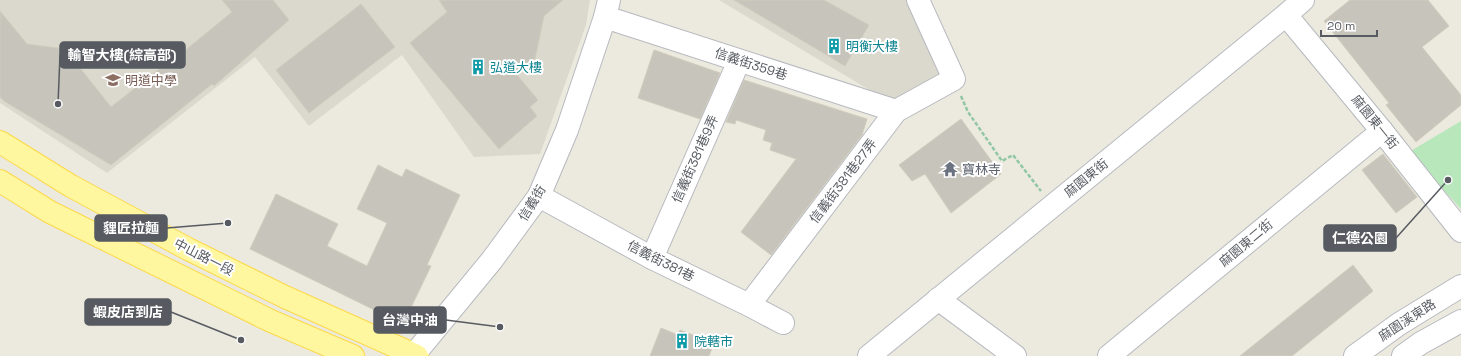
<svg xmlns="http://www.w3.org/2000/svg" width="1461" height="356" font-family="'Space Grotesk','Noto Sans TC',sans-serif">
	<style>
		.education { fill: #dbd9cd }
		.green { fill: #b8e7bc }
		.building { fill: #c7c4bb; stroke: #d1ccbc }
		.lines { fill: none; stroke-linecap: round; stroke-linejoin: round }
		.minor-casing { stroke: #b6b9bf; stroke-width: 24 }
		.major-casing { stroke: #fcd848; stroke-width: 24 }
		.path { stroke: #91c7a5; stroke-width: 2.5; stroke-dasharray: 4 2; stroke-linecap: butt }
		.minor { stroke: #fff; stroke-width: 22 }
		.major { stroke: #fff7a0; stroke-width: 22 }
		.labels { text-anchor: middle; dominant-baseline: central; stroke-width: 4; stroke-linejoin: round; paint-order: stroke }
		.culture-label { font-size: 13px; fill: #0d838f; stroke: #fff; text-anchor: start }
		.street-label { font-size: 13px; fill: #575b61; stroke: #fff }
		.education-label { font-size: 13px; fill: #785e54; stroke: #fff; text-anchor: start }
		.worship-label { font-size: 13px; fill: #5b616d; stroke: #fff; text-anchor: start }
		.leader { fill: none; stroke: #575b61; stroke-width: 1.5 }
		.callout-dot { fill: #575b61; stroke: #fff; stroke-width: 1.5 }
		.callout { fill: #575b61; stroke: #575b61; stroke-width: 1.5 }
		.callout-label { font-size: 14px; text-anchor: middle; font-weight: bold; fill: #fff }
	</style>
	<rect width="100%" height="100%" fill="#eceade"/>
	<g class="education">
		<path d="M0 0H590L586 25 540 154 474 157 402 55 309 126 255 57 107 173 0 103Z"/>
		<path d="M719 0H909L945 73 893 104Z"/>
	</g>
	<path class="green" d="M1461 121V209L1409 152Z"/>
	<g class="building">
		<path d="M222 0H273L289 20 214 86 212 84 111 165 4 101 0 97V11L27 44 65 49 111 107 181 52 182 53 232 12Z"/>
		<path d="M439 0H563L544 16 535 59 518 76 538 100 530 107 537 116 499 149 410 43 447 12Z"/>
		<path d="M734 0H824L869 25 845 66Z"/>
		<path d="M1350 0H1428L1449 26 1422 47 1461 95V105L1416 142 1386 105 1389 103 1324 21Z"/>
		<path d="M361 4 395 47 309 113 276 70Z"/>
		<path d="M654 50 720 73 700 119 638 98Z"/>
		<path d="M744 80 867 119 862 135 771 255 741 232 796 159 770 150 772 143 763 140 766 130 736 120 735 124 726 122Z"/>
		<path d="M961 119 1001 174 951 213 925 174 912 181 899 165Z"/>
		<path d="M1383 154 1417 197 1396 213 1362 170Z"/>
		<path d="M378 165 402 177 406 169 460 195 427 265 431 266 403 324 250 249 276 194 338 224 327 246 367 266 387 223 357 209Z"/>
		<path d="M1353 265 1373 291 1292 356H1240Z"/>
		<path d="M661 328 678 335 680 330 714 343 709 356H650Z"/>
	</g>
	<g class="lines">
		<g class="minor-casing">
			<g id="minor">
				<path d="M1286 15 1382 131 1461 231"/>
				<path d="M605 17 896 111"/>
				<path d="M539 196 652 258 749 305 783 323"/>
				<path d="M652 258 739 61"/>
				<path d="M938 299 1015 356"/>
				<path d="M749 305 896 111 954 79 918 0"/>
				<path d="M413 356 492 260 539 196 567 130 605 17 609 0"/>
				<path d="M869 356 1286 15 1303 0"/>
				<path d="M1109 356 1382 131"/>
				<path d="M1355 356 1399 324 1461 286"/>
				<path d="M1403 356 1421 343 1461 321"/>
			</g>
		</g>
		<g class="major-casing">
			<g id="major">
				<path d="M0 142 71 186 188 249 285 297 417 356"/>
				<path d="M0 181 50 212 271 321 353 356"/>
			</g>
		</g>
		<path class="path" d="M961 96 968 112 1002 161 1013 155 1041 191"/>
		<use href="#minor" class="minor"/>
		<use href="#major" class="major"/>
	</g>
	<defs>
		<g id="building-bare" transform="scale(1.2)"><path d="M-4-6H4V6H1V3H-1V6H-4ZM-2.5-4.3h1.7v1.8h-1.7ZM.8-4.3h1.7v1.8H.8ZM-2.5-1h1.7V.8h-1.7ZM.8-1h1.7V.8H.8Z" fill="#0f9aa8" stroke="#fff" stroke-width="2.5" paint-order="stroke"/></g>
		<g id="school-bare" transform="scale(1.2)"><path d="M0-5L7-2L0 1L-7-2ZM-4 1L0 2.5L4 1V4Q0 6-4 4Z" fill="#8d6e63" stroke="#fff" stroke-width="2.5" paint-order="stroke"/></g>
		<g id="temple-bare" transform="scale(1.2)"><path d="M0-6L5-2H3V0L6.5 2.5H4V6H1.5V3h-3V6H-4V2.5H-6.5L-3 0V-2H-5Z" fill="#6b7280" stroke="#fff" stroke-width="2.5" paint-order="stroke"/></g>
	</defs>
	<g fill-rule="evenodd">
		<use href="#building-bare" x="834" y="46"/>
		<use href="#building-bare" x="478" y="67"/>
		<use href="#school-bare" x="113" y="80"/>
		<use href="#temple-bare" x="950" y="169"/>
		<use href="#building-bare" x="682" y="341"/>
	</g>
	<g class="labels">
		<g class="culture-label">
			<text x="846" y="46">明衡大樓</text>
			<text x="490" y="67">弘道大樓</text>
			<text x="694" y="341">院轄市</text>
		</g>
		<g class="street-label">
			<text transform="translate(751 64) rotate(18)">信義街359巷</text>
			<text transform="translate(1375 122) rotate(51)">麻園東一街</text>
			<text transform="translate(695 159) rotate(-66)">信義街381巷9弄</text>
			<text transform="translate(1086 178) rotate(-39)">麻園東街</text>
			<text transform="translate(843 181) rotate(-53)">信義街381巷27弄</text>
			<text transform="translate(532 203) rotate(-58)">信義街</text>
			<text transform="translate(1246 243) rotate(-40)">麻園東二街</text>
			<text transform="translate(204 257) rotate(27)">中山路一段</text>
			<text transform="translate(661 261) rotate(27)">信義街381巷</text>
			<text transform="translate(1407 320) rotate(-33)">麻園溪東路</text>
		</g>
		<g class="education-label">
			<text x="125" y="80">明道中學</text>
		</g>
		<g class="worship-label">
			<text x="962" y="169">寶林寺</text>
		</g>
	</g>
	<path class="leader" d="M58 104L60 55M228 223L167 228M1448 180L1396 238M241 340L171 312M500 327L446 320"/>
	<g class="callout-dot">
		<circle cx="58" cy="104" r="4"/>
		<circle cx="228" cy="223" r="4"/>
		<circle cx="1448" cy="180" r="4"/>
		<circle cx="241" cy="340" r="4"/>
		<circle cx="500" cy="327" r="4"/>
	</g>
	<g class="callout">
		<rect x="60" y="42" width="125" height="26" rx="4"/>
		<rect x="95" y="215" width="72" height="26" rx="4"/>
		<rect x="1324" y="225" width="72" height="26" rx="4"/>
		<rect x="85" y="299" width="86" height="26" rx="4"/>
		<rect x="374" y="307" width="72" height="26" rx="4"/>
	</g>
	<g class="callout-label">
		<text x="122" y="60">輸智大樓(綜高部)</text>
		<text x="131" y="233">貍匠拉麵</text>
		<text x="1360" y="243">仁德公園</text>
		<text x="128" y="317">蝦皮店到店</text>
		<text x="410" y="325">台灣中油</text>
	</g>
	<path d="M1321 30v6h56v-6" fill="none" stroke="#575b61" stroke-width="2"/>
	<text x="1327" y="30" font-size="12" fill="#575b61" stroke="#ffffff" stroke-width="3" paint-order="stroke">20 m</text>
</svg>
